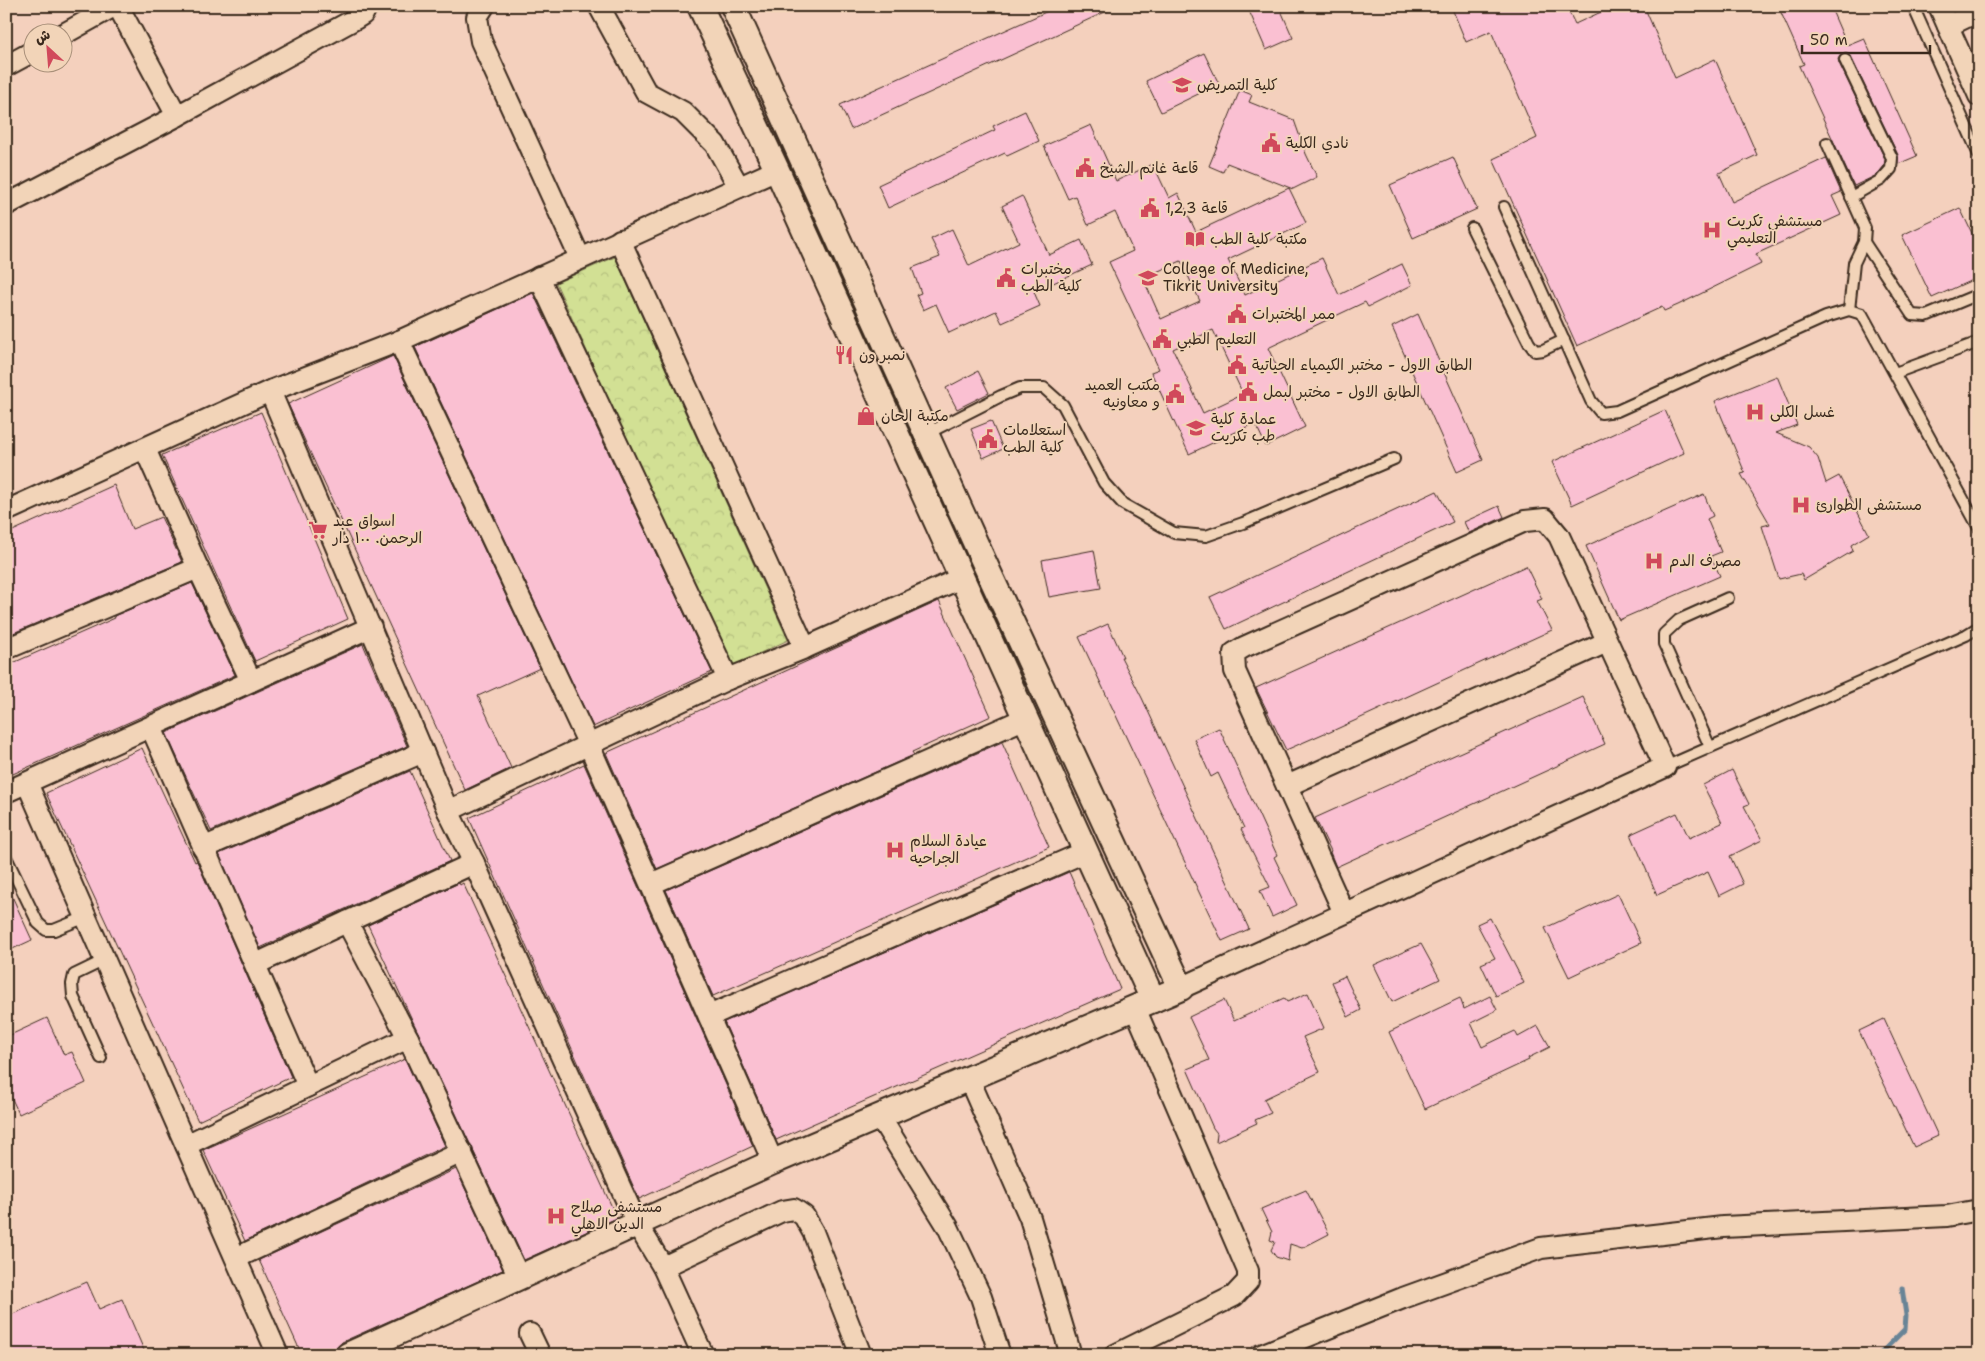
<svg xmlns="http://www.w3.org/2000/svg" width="1985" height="1361" font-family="'Shantell Sans','Playpen Sans Arabic',sans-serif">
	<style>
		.park { fill: url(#park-crowns); stroke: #868559 }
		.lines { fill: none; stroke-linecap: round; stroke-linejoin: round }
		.stream { stroke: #698496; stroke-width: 5 }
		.building { fill: #fac0d2; stroke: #3b2a1e; fill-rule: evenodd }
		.service-casing { stroke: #3b2a1e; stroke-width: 14 }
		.minor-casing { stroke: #3b2a1e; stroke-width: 24 }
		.tertiary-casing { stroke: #3b2a1e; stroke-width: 28 }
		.service { stroke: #f2d4b8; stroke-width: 10 }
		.minor { stroke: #f2d4b8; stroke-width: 20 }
		.tertiary { stroke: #f2d4b8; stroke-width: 24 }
		.labels { text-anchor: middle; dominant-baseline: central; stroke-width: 4; stroke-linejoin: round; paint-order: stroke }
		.poi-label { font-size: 15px; fill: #3b2a1e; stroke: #f2d4b8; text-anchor: start }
	</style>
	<defs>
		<pattern id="park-crowns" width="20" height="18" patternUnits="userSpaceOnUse" patternTransform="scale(1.25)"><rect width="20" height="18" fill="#d2e094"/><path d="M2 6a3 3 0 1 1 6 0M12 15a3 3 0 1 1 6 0" fill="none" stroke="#b5c07f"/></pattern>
	</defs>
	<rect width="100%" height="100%" fill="#f4d0bd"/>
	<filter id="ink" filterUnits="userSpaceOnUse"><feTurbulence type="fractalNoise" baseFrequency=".02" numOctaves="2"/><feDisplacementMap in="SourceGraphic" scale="10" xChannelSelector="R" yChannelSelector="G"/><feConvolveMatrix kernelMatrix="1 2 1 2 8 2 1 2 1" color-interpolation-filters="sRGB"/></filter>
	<g filter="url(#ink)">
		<path class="park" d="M615 257 788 640 730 667 556 283Z"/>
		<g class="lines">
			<path class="stream" d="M1879 1355 1905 1329 1906 1315 1902 1288"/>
		</g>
		<g class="building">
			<path d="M1059 6H1118L851 129 840 105Z"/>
			<path d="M1247 6H1279L1293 38 1266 50Z"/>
			<path d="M1451 6H1566L1575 24 1614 6H1644L1675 78 1715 59 1757 155 1719 173 1732 202 1826 158 1841 192 1832 196 1841 215 1756 254 1761 264 1678 305 1664 311 1662 307 1577 346 1493 159 1537 138 1491 31 1466 42Z"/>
			<path d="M1778 6H1830L1847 45 1864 38 1917 156 1898 164V155L1851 57 1846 53 1842 54 1838 59 1839 63 1885 159 1884 166 1877 175 1854 186 1799 66 1804 64Z"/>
			<path d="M1204 53 1219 84 1161 112 1146 81Z"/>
			<path d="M1240 90 1252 95 1249 102 1294 120 1306 154 1317 177 1293 189 1227 163 1223 172 1209 166Z"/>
			<path d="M1025 111 1039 141 1007 156 1005 153 888 208 878 185 995 130 993 126Z"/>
			<path d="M1091 125 1116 181 1153 164 1169 198 1178 193 1196 232 1289 188 1306 223 1228 260 1245 295 1322 258 1339 295 1402 264 1412 285 1368 307 1365 302 1268 348 1305 427 1266 446 1255 423 1189 454 1151 372 1159 369 1109 262 1133 251 1115 212 1088 225 1075 196 1068 199 1044 146ZM1181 261 1200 301 1161 319 1143 278ZM1213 330 1243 394 1203 413 1173 349Z"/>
			<path d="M1453 157 1477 209 1413 238 1390 185Z"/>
			<path d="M1022 196 1049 255 1081 240 1092 265 1034 292 1040 306 1002 323 996 311 949 333 936 304 923 310 916 295 921 293 912 268 940 257 931 239 952 229 969 266 1019 242 1002 206Z"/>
			<path d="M1960 208 1979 248V277L1932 298 1902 235Z"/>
			<path d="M533 293 712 672 593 727 415 347Z"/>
			<path d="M1418 314 1483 460 1457 472 1392 327Z"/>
			<path d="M393 356 540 668 478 696 511 768 465 790 288 404Z"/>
			<path d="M978 371 989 393 957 409 946 388Z"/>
			<path d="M1777 376 1797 425 1776 433 1809 447 1818 458 1826 483 1839 476 1869 534 1851 545 1853 551 1804 580 1801 574 1779 579 1762 526 1770 524 1741 474 1745 473 1715 401Z"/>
			<path d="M1665 410 1684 453 1572 505 1552 462Z"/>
			<path d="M261 412 348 619 255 661 162 455Z"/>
			<path d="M991 421 1003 449 983 458 971 429Z"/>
			<path d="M114 485 132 529 161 517 182 562 6 636V534Z"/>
			<path d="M1437 491 1453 522 1226 629 1210 597Z"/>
			<path d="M1704 494 1713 516 1707 519 1721 552 1711 556 1720 576 1619 620 1586 546Z"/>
			<path d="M1499 506 1504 517 1469 533 1464 522Z"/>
			<path d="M1094 550 1101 588 1049 597 1042 560Z"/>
			<path d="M1526 566 1542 599 1537 601 1552 630 1328 733 1327 732 1286 750 1256 688Z"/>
			<path d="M192 583 235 675 6 777V666L115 618 114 616Z"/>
			<path d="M939 601 991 716 912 752 914 755 657 869 606 753Z"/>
			<path d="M1108 624 1123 657H1121L1142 698 1249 929 1222 941 1079 637Z"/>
			<path d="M363 644 407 746 211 831 166 733Z"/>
			<path d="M1583 697 1605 744 1336 867 1330 852 1331 851 1315 818Z"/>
			<path d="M1219 728 1277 855 1274 857 1297 905 1272 917 1260 891 1270 887 1241 829 1244 828 1218 773 1211 777 1194 739Z"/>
			<path d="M1002 742 1049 847 713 996 666 890Z"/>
			<path d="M142 748 195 862 197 861 291 1077 198 1121 46 793Z"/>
			<path d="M584 764 753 1146 639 1199 469 818Z"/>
			<path d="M1732 770 1749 804 1744 806 1762 840 1730 856 1743 884 1719 896 1708 872 1657 895 1631 834 1677 813 1689 838 1722 823 1703 785Z"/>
			<path d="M410 771 450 861 260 948 219 854Z"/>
			<path d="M1069 872 1120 989 776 1140 724 1022Z"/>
			<path d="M6 883 32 940 6 952Z"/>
			<path d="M459 883 460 885 463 883 617 1218 524 1260 368 925Z"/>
			<path d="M1618 894 1641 943 1569 977 1545 928Z"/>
			<path d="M1490 918 1524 983 1496 996 1481 964 1495 958 1477 924Z"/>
			<path d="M1421 944 1440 979 1392 1002 1374 965Z"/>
			<path d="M1345 976 1361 1010 1348 1017 1332 982Z"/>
			<path d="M1308 993 1324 1028 1303 1037 1320 1072 1264 1099 1271 1113 1255 1120 1257 1123 1216 1142 1217 1133 1213 1128 1187 1069 1209 1060 1189 1017 1224 1000 1234 1021 1284 998 1287 1002Z"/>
			<path d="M1490 996 1497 1010 1471 1023 1482 1047 1515 1031 1518 1037 1538 1026 1550 1047 1528 1058 1529 1060 1425 1109 1389 1032 1460 998 1464 1009Z"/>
			<path d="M47 1018 64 1055 72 1052 86 1083 19 1114 6 1086V1037Z"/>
			<path d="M1884 1019 1938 1136 1914 1147 1859 1031Z"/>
			<path d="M405 1059 445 1146 245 1241 203 1150Z"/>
			<path d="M456 1169 503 1270 342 1342 335 1351 328 1355H302L259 1260Z"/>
			<path d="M1306 1190 1329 1234 1302 1248 1290 1244 1288 1261 1276 1257 1271 1250 1275 1242 1270 1240 1272 1232 1261 1209Z"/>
			<path d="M87 1282 99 1309 122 1299 146 1355H6V1317Z"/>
		</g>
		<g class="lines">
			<g class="service-casing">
				<g id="service">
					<path d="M1913 6 1979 155"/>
					<path d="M1845 60 1892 158 1891 169 1881 180 1851 197"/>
					<path d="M1827 143 1865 228 1864 242 1854 263 1849 310"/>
					<path d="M1504 207 1591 401 1601 413 1617 411 1826 317 1849 310 1862 314 1979 528"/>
					<path d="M1472 228 1529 343 1535 351 1543 350 1564 340"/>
					<path d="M1864 242 1912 315 1926 316 1979 294"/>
					<path d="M1895 373 1979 342"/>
					<path d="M926 434 1001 396 1020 388H1044L1063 405 1104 483 1123 504 1174 533 1206 536 1243 523 1394 459"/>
					<path d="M1710 747 1664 644V634L1679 620 1728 598"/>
					<path d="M1665 767 1966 635 1979 627"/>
					<path d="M6 857 38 923 46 930H54L86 917"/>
					<path d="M101 1058 73 996 72 984 74 975 105 960"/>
				</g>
			</g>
			<g class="minor-casing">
				<g id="minor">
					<path d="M118 6 177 116"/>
					<path d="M484 6 477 17 481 41 580 258"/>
					<path d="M599 6 646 92 683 112 715 144 739 187"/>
					<path d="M1939 6 1979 96"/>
					<path d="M1948 26 1979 11"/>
					<path d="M62 35 114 6"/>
					<path d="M6 66 32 52"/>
					<path d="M6 205 177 116 355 19 363 14 367 6"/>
					<path d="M620 240 805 648"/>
					<path d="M539 277 728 679"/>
					<path d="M399 341 589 745 773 1162"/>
					<path d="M270 391 448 811 728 679 805 648 961 578"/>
					<path d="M145 449 198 568 251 681"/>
					<path d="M6 511 270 391 399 341 777 170"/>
					<path d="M6 649 198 568"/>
					<path d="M151 727 308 1086"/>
					<path d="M27 783 278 1355"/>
					<path d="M1287 786 1607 642"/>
					<path d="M6 792 371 627"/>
					<path d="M448 811 474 863 637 1224 663 1267 703 1355"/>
					<path d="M203 848 423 752"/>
					<path d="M651 884 1026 718"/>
					<path d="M347 922 408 1038 519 1277"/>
					<path d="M256 964 474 863"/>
					<path d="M1181 988 1665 767 1559 536 1545 519 1525 521 1244 647 1234 653 1235 671 1344 913"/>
					<path d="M709 1016 1085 852"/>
					<path d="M969 1079 1030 1218 1071 1355"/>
					<path d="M880 1117 948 1227 981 1297 1000 1355"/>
					<path d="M186 1145 408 1038"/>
					<path d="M236 1258 462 1152"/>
					<path d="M663 1267 782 1211 794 1209 804 1216 813 1232 861 1355"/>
					<path d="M530 1334 540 1355"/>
					<path d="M1115 1355 1234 1296 1248 1281V1271L1135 1008"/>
					<path d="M1261 1355 1403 1298 1541 1248 1723 1227 1947 1216 1979 1210"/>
				</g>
			</g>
			<g class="tertiary-casing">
				<g id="tertiary">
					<path d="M700 6 777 170 1153 1000"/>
					<path d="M348 1355 773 1162 1181 988 984 562 733 6"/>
				</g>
			</g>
			<use href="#service" class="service"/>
			<use href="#minor" class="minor"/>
			<use href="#tertiary" class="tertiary"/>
		</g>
	</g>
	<defs>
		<g id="university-bare" transform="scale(1.5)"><path d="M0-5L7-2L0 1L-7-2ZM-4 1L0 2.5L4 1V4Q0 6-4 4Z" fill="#d1495b" stroke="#f2d4b8" stroke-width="2.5" paint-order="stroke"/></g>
		<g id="civic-bare" transform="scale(1.5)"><path d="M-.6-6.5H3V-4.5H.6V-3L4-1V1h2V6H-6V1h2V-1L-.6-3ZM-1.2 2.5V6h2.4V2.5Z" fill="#d1495b" stroke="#f2d4b8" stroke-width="2.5" paint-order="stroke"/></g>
		<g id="hospital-bare" transform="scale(1.5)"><path d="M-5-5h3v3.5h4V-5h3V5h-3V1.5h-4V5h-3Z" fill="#d1495b" stroke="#f2d4b8" stroke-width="2.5" paint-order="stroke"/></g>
		<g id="library-bare" transform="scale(1.5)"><path d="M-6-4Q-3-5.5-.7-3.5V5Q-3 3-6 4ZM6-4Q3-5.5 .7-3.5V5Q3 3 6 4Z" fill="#d1495b" stroke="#f2d4b8" stroke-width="2.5" paint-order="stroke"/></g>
		<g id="restaurant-bare" transform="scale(1.5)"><path d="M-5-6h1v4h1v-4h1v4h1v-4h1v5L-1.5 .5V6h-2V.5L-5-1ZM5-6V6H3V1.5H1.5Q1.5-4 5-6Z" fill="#d1495b" stroke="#f2d4b8" stroke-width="2.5" paint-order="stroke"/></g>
		<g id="shop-bare" transform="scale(1.5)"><path d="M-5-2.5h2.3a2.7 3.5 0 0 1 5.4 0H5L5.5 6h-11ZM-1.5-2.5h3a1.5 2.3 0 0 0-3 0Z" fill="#d1495b" stroke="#f2d4b8" stroke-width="2.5" paint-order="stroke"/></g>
		<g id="supermarket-bare" transform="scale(1.5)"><path d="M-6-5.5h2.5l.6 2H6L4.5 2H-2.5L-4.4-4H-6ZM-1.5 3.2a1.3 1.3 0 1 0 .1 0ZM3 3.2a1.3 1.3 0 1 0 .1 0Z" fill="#d1495b" stroke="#f2d4b8" stroke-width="2.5" paint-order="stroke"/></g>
	</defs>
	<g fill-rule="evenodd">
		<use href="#university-bare" x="1182" y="85"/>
		<use href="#civic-bare" x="1271" y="143"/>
		<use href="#civic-bare" x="1085" y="168"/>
		<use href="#civic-bare" x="1150" y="208"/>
		<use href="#hospital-bare" x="1712" y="230"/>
		<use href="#library-bare" x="1195" y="239"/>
		<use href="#civic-bare" x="1006" y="278"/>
		<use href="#university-bare" x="1148" y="278"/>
		<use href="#civic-bare" x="1237" y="314"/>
		<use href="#civic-bare" x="1162" y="339"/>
		<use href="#restaurant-bare" x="844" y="355"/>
		<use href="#civic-bare" x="1237" y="365"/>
		<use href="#civic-bare" x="1248" y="392"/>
		<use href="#civic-bare" x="1175" y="394"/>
		<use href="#hospital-bare" x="1755" y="412"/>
		<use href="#shop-bare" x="866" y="416"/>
		<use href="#university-bare" x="1196" y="428"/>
		<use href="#civic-bare" x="988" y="439"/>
		<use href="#hospital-bare" x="1801" y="505"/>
		<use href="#supermarket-bare" x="318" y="530"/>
		<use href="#hospital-bare" x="1654" y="561"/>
		<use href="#hospital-bare" x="895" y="850"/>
		<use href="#hospital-bare" x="556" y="1216"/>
	</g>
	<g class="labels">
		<g class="poi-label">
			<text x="1197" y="85">كلية التمريض</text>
			<text x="1286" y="143">نادي الكلية</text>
			<text x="1100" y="168">قاعة غانم الشيخ</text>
			<text x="1165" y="208">قاعة 1,2,3</text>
			<text x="1727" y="221">مستشفى تكريت<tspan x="1727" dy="17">التعليمي</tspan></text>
			<text x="1210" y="239">مكتبة كلية الطب</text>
			<text x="1021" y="269">مختبرات<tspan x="1021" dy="17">كلية الطب</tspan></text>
			<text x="1163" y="269">College of Medicine,<tspan x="1163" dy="17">Tikrit University</tspan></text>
			<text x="1252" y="314">ممر المختبرات</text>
			<text x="1177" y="339">التعليم الطبي</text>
			<text x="859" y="355">نمبر ون</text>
			<text x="1252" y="365">الطابق الاول - مختبر الكيمياء الحياتية</text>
			<text x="1160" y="385" text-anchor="end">مكتب العميد<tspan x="1160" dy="17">و معاونيه</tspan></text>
			<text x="1263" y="392">الطابق الاول - مختبر لبمل</text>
			<text x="1770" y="412">غسل الكلى</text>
			<text x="881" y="416">مكتبة الحان</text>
			<text x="1211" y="419">عمادة كلية<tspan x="1211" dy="17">طب تكريت</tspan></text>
			<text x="1003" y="430">استعلامات<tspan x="1003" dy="17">كلية الطب</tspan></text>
			<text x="1816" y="505">مستشفى الطوارئ</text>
			<text x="333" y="521">اسواق عبد<tspan x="333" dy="17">الرحمن. ١٠٠ دار</tspan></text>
			<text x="1669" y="561">مصرف الدم</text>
			<text x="910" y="841">عيادة السلام<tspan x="910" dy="17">الجراحيه</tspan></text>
			<text x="571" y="1207">مستشفى صلاح<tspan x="571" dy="17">الدين الاهلي</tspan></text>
		</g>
	</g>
	<rect width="1985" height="1361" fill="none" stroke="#f2d4b8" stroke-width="25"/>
	<rect x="12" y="12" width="1960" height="1336" fill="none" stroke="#3b2a1e" stroke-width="2" filter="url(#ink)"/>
	<g transform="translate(48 48) rotate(334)"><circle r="24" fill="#f2d4b8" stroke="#a9907a"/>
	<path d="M0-4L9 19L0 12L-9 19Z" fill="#d1495b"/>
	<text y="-8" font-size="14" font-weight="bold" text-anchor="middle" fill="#3b2a1e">ش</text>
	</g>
	<path d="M1802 45v8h128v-8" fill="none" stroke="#3b2a1e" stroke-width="2.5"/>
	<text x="1810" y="45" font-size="15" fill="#3b2a1e" stroke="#f2d4b8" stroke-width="4" paint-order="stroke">50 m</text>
</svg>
